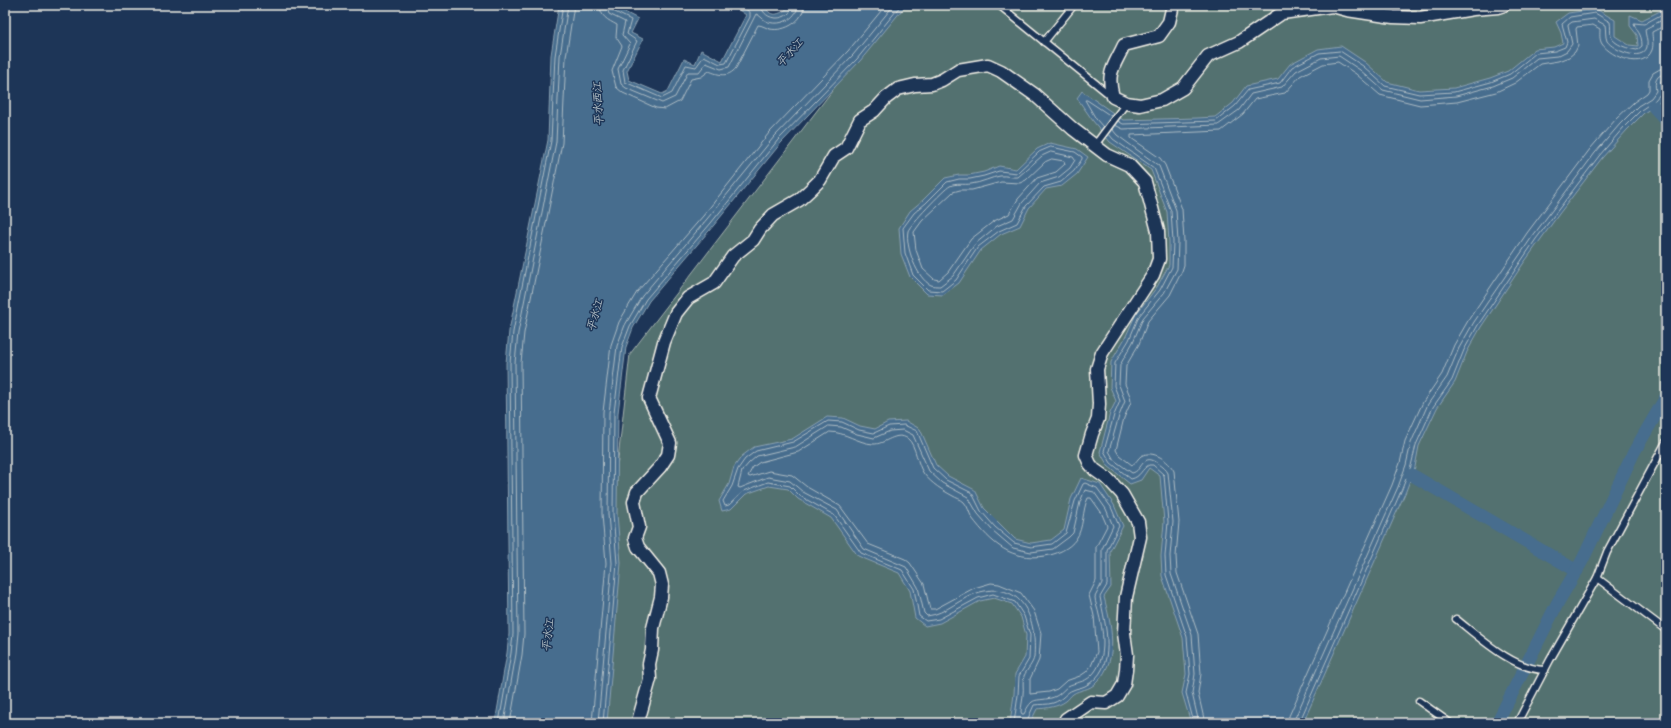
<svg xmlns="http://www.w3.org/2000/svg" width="1671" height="728" font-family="'Playpen Sans','LXGW WenKai TC',sans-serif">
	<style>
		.green { fill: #53716f; stroke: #a4b1ac }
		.water { fill: #466d8e; stroke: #8ca2b2 }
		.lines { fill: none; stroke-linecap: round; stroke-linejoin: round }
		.shore { stroke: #aebcc4; stroke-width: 1 }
		.canal { stroke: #466d8e; stroke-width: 13 }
		.lane-casing { stroke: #f4f1e8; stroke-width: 9 }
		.street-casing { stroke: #f4f1e8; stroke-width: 15 }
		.lane { stroke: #1d3557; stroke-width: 6 }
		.street { stroke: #1d3557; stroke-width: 12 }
		.labels { text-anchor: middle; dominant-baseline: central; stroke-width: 3; stroke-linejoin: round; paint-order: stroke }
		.water-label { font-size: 11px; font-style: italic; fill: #b7c3c8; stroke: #1d3557 }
	</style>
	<rect width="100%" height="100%" fill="#1d3557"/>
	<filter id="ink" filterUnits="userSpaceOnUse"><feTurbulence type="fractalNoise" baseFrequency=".025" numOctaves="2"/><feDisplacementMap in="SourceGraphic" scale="8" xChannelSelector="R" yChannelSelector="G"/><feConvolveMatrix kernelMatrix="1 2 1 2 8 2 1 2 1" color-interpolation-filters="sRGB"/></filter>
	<g filter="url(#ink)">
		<path class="green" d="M898 5H1666V723H588L630 354Z"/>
		<g class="water">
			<path d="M559 5H616L615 7 638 19 631 33 643 39 627 71 629 80 662 94 668 91 684 59 695 64 701 50 722 61 746 15 739 10 742 5H765C770 21 783 13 791 5H906L860 61 781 143 714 225 649 301 633 328 626 347 618 413 617 514 621 563 607 723H495L507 653 509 634 506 363 509 331 548 140 551 55Z"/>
			<path d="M1666 8V80L1663 84 1666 87V93L1657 104 1644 113 1627 130 1602 158 1559 214 1523 264 1481 327 1467 352 1455 382 1437 408 1419 446 1415 467 1406 491 1303 723H1191L1182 693 1186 674 1183 638 1162 576 1161 556 1164 522 1160 476 1149 468 1141 480 1130 484 1108 466 1100 452 1110 413 1116 401 1110 387 1111 362 1125 338 1136 314 1157 287 1169 265V242L1167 212 1151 170 1110 142 1093 121 1077 98 1082 91 1123 120 1197 118 1215 117 1233 103 1246 86 1278 79 1290 64 1318 49 1341 46 1365 62 1387 82 1419 90 1454 88 1490 78 1508 71 1535 49 1554 47 1563 43 1561 33 1556 22 1568 13 1596 9 1615 20V36L1629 45 1638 46 1637 35 1630 26V15L1642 20Z"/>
			<path d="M1050 143 1077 149 1088 157 1077 174 1062 186 1046 189 1029 208 1020 226 1001 234 981 250 959 283 943 295 927 294 910 277 901 254 899 228 910 211 923 200 945 178 959 175H969L984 172 999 166 1016 169 1037 149Z"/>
			<path d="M827 417 843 418 860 426 875 429 888 422 906 421 920 429 936 465 948 476 975 490 984 508 1015 539 1031 543 1051 540 1064 530 1071 499 1081 478 1100 484 1114 505 1123 526 1110 551 1111 587 1104 597C1111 624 1120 659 1097 682 1089 691 1080 689 1073 694 1070 696 1069 699 1066 701 1058 707 1047 708 1037 709L1030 723H1010L1014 694 1015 674 1025 657 1026 635 1021 617 1012 604 994 598 980 601 940 623 925 626 915 618 910 591 899 573 858 556 831 518 798 499 788 489 769 486 746 494 731 509 722 511 719 501 729 484 734 467 742 456 754 447 792 439Z"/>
		</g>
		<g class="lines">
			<g class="shore">
				<path d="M600 5C600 17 608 20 617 25L616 37 622 46 612 71 616 87 623 93 656 108 665 109 680 101 691 79 701 77 709 71C719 75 728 78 736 68L758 25C762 25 766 28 770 29 785 32 804 21 804 5"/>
				<path d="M606 5 609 14 625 22 622 35 630 44 618 69 621 84 626 88 662 103 675 97 688 72H699L706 63 721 69 729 67 756 14C760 15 762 19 766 21 778 27 797 20 798 5"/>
				<path d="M612 5 613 11 631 20 627 34 637 41 623 70 625 82 662 98 672 93 686 65 696 67 704 56 720 64 726 63 750 17V12L745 9V5"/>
				<path d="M761 5C763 23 791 22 793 5"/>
				<path d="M1118 121 1123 124 1216 121 1235 106 1248 90 1280 83 1292 67 1319 53 1340 51 1363 66 1385 86 1419 94 1454 92 1491 82 1510 74 1536 53 1555 51 1565 47 1567 42 1562 24 1570 17 1595 13 1610 22C1611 27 1610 32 1611 36 1613 45 1630 49 1637 50L1642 46C1642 32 1636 32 1634 23L1644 24 1666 12"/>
				<path d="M1115 125 1123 129 1218 125 1239 110 1251 94 1282 87 1296 71 1321 58 1339 56 1360 70 1383 90 1420 99 1456 96 1493 86 1512 78 1537 58 1557 56 1567 51 1572 44 1568 25 1572 22 1594 19 1605 25C1606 30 1605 36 1607 41 1613 50 1642 63 1647 47 1648 41 1645 34 1645 29L1666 18"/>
				<path d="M1103 127 1096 119 1085 100H1087L1111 116"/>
				<path d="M1112 129 1117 135 1159 166 1176 210 1178 242 1177 269 1164 293 1143 318 1133 342 1120 365 1119 385 1125 401 1119 416 1109 451 1114 460 1132 473C1143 471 1142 451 1159 464 1163 467 1166 469 1168 473L1173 522 1170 556 1171 574 1192 635 1195 674 1192 693 1199 723"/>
				<path d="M1109 134 1113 139 1154 168 1171 211 1173 242 1172 267 1160 290 1139 316 1129 340 1115 363 1114 386 1120 401 1114 415 1104 451 1111 463 1131 479C1141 477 1141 469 1149 465H1153L1164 475 1168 522 1165 556 1166 575 1187 637 1190 674 1186 693 1194 723"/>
				<path d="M1051 147 1075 152 1082 157V159L1074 171 1061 182 1044 187 1026 206 1017 223 999 231 978 247 956 280 942 291 928 290 913 275 905 253 903 228 914 213 926 203 947 182 959 179H970L984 176 999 171 1017 173 1039 152Z"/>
				<path d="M1051 152 1073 157 1075 160 1070 168 1059 177 1040 183 1022 203 1013 219 997 226 975 244 953 276 940 286C938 286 934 286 931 285 917 279 905 246 908 231 909 226 944 189 950 186 956 183 964 185 971 184 981 183 992 177 1000 176 1006 175 1012 178 1018 177L1042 156Z"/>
				<path d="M1052 159 1064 161 1065 164 1056 172 1037 178 1018 199 1009 214 994 221 971 239 948 272 939 280 934 279 923 269 916 250 914 232 922 221 953 192 960 190H972L1001 182 1020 183 1026 180 1045 162Z"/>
				<path d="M829 426 841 427 857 434 874 438 890 431 903 430 913 435 929 471 942 483 968 497 978 514 992 530 1013 548 1031 552 1053 549 1069 537 1073 533 1080 502 1085 490 1094 492 1106 509 1113 526 1102 549V583L1095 597C1095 603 1098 609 1099 615 1104 634 1107 661 1091 676 1084 683 1075 682 1068 686 1062 691 1059 696 1051 698 1034 702 1033 696 1024 714H1022L1021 712C1021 706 1023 700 1023 694 1024 689 1022 681 1024 676 1027 669 1033 664 1034 657 1037 621 1024 581 980 592 961 597 946 614 927 616L924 613 918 587 906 567 864 549 837 510 803 492 790 481 768 477 740 488 738 487 742 471 749 463 757 456 795 447Z"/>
				<path d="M830 432C845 432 858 443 873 444 885 445 896 430 908 439 916 445 917 465 924 474 932 484 942 490 953 496 956 498 961 499 964 502 968 506 969 513 972 518 992 544 1011 561 1045 556 1057 554 1069 549 1076 539 1084 528 1082 510 1088 498H1091L1101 512 1107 526 1096 547V581L1089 595 1094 616 1097 652 1091 666 1086 672 1080 676 1066 681 1057 689 1049 692 1030 694V679L1039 660 1041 633 1034 611 1021 593 999 584 991 583 974 588 935 609H930L924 584 910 563 905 559 868 544 840 506 807 487 792 475 769 471 750 477 748 476 753 467 760 462 798 452Z"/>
				<path d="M499 723 511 653 513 634 510 363 513 332 551 141 555 56 563 5"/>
				<path d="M504 723 516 654 518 634 515 363 518 333 556 142 560 56 568 5"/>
				<path d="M510 723 522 655 524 634 521 363 524 333 562 143 566 57 574 5"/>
				<path d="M592 723 606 563 602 514 603 412 611 345 619 322 637 292 703 216 769 133 848 51 886 5"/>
				<path d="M598 723 612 563 608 514 609 413 617 346 625 325 642 296 707 219 774 137 853 55 894 5"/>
				<path d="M603 723 617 563 613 514 614 413 622 347 630 326 646 299 711 223 778 140 857 59 901 5"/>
				<path d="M1014 723 1018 695 1019 676 1029 659 1030 635 1024 616 1015 602 993 594 978 598 939 619 926 621 919 616 914 589 902 570 861 553 834 515 800 496 790 486 768 482 744 491 729 505 725 506 723 501 732 486 738 469 745 459 756 451 793 442 828 421 842 422 859 430 874 433 889 426 904 425 917 431 933 468 946 480 972 493 981 511 995 527 1014 543 1031 547 1052 544 1066 533 1075 501 1083 484 1085 483 1097 488 1111 507 1119 526 1107 550V585L1100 597C1105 625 1119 669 1085 686 1081 688 1077 688 1073 690 1066 692 1063 700 1053 703 1047 705 1040 704 1034 705L1026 723"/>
				<path d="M1205 723 1198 693 1201 674 1198 634 1177 573 1176 556 1179 522 1174 471C1169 461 1153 449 1141 456 1138 458 1136 463 1132 465L1119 455 1116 450 1124 418 1131 402 1130 396 1125 384 1126 366 1139 344 1148 321 1170 295 1182 271 1184 265V241L1182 209 1165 165 1160 158 1131 138V135L1221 131 1243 114 1255 99 1285 93 1300 76 1323 64 1338 62 1356 74 1380 95 1420 105 1457 102 1496 92 1515 83 1540 64 1558 61 1569 57 1575 52 1578 46 1576 29 1577 27 1593 25 1600 29C1600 34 1599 39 1602 44 1611 57 1644 71 1652 50 1654 44 1652 38 1652 32L1666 25"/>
				<path d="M1288 723 1289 716 1392 485 1400 463 1405 441 1423 402 1442 374 1454 345 1469 319 1527 233 1590 149 1616 119 1634 102 1647 93 1649 90V80L1653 73 1660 69 1666 68"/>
				<path d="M1294 723 1295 718 1398 487 1406 465 1411 443 1428 404 1447 377 1459 348 1474 322 1532 237 1595 153 1620 124 1638 106 1651 98 1656 91C1654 82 1656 74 1666 74"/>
				<path d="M1299 723 1402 489 1411 466 1416 445 1433 407 1452 380 1464 350 1478 325 1536 239 1599 156 1624 127 1641 110 1654 101 1663 91C1661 86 1657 79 1666 79"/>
			</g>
			<g class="canal">
				<path d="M1654 107 1666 120"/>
				<path d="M1412 475 1577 571"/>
				<path d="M1497 723 1558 602 1582 561 1634 452 1666 397"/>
			</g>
			<g class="lane-casing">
				<g id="lane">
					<path d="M999 5 1111 96"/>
					<path d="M1044 42 1074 5"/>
					<path d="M1095 145 1124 106 1120 103"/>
					<path d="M1597 578 1666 630"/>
					<path d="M1456 619C1479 637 1514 670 1545 670"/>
					<path d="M1419 701 1450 723"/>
					<path d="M1517 723 1550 660 1597 578 1607 552 1666 442"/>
				</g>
			</g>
			<g class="street-casing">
				<g id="street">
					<path d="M1173 5 1169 22 1159 36 1124 45C1114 67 1106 72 1113 97L1126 103 1140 105 1162 100 1183 88 1208 56 1239 42 1282 13 1332 6 1347 10 1393 17 1420 18 1473 9 1498 7 1504 5"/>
					<path d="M641 723 639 718 650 679 649 664 652 650 653 628 661 597 662 585 659 573 638 547 635 538 639 527 634 502 637 492 660 467 668 455 670 443 649 398 664 342 676 313 688 298 714 283 733 256 753 240 760 229 773 215 799 200 811 189 820 180 834 156 846 148 860 120 874 111 886 98 898 89 915 85 932 84 942 80 958 70 988 65 1001 71 1035 95 1073 129 1107 155 1129 165 1145 182 1158 231 1159 259 1153 275 1102 353 1097 369 1099 404 1098 419 1092 434 1086 455 1090 464 1095 470 1109 480 1122 494 1138 522 1140 537 1126 597 1124 633 1127 655 1126 670 1124 684 1117 696 1106 703 1091 702 1066 719 1064 723"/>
				</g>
			</g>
			<use href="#lane" class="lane"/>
			<use href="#street" class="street"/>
		</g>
	</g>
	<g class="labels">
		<g class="water-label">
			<text transform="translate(789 52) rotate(-48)">平水江</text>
			<text transform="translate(597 104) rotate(-93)">平水西江</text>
			<text transform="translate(594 315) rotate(-74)">平水江</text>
			<text transform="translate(547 635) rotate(-83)">平水江</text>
		</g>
	</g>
	<rect width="1671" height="728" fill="none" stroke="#1d3557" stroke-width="20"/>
	<rect x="10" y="10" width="1651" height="708" fill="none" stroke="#f4f1e8" stroke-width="1.5" filter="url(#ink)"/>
</svg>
